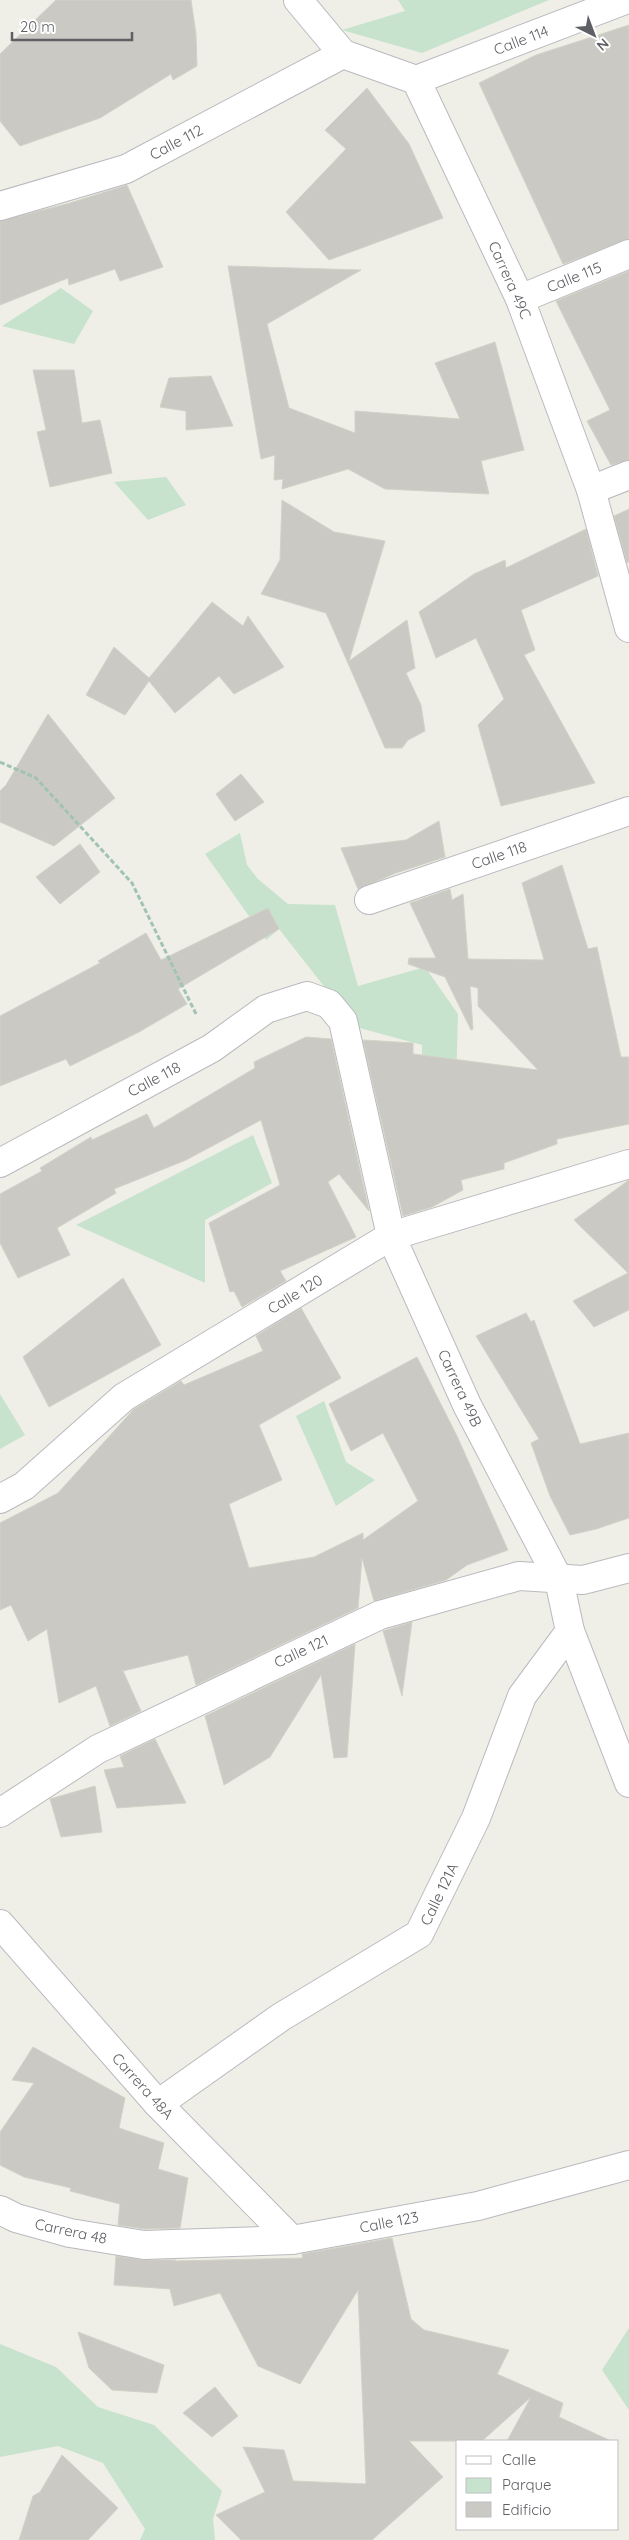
<svg xmlns="http://www.w3.org/2000/svg" width="629" height="2540" font-family="Quicksand,sans-serif">
	<style>
		.green { fill: #c7e3cd }
		.building { fill: #cac9c4; stroke: #d3d2c6 }
		.lines { fill: none; stroke-linecap: round; stroke-linejoin: round }
		.minor-casing { stroke: #b9babf; stroke-width: 30 }
		.path { stroke: #a1c3b2; stroke-width: 3; stroke-dasharray: 5 2.5; stroke-linecap: butt }
		.minor { stroke: #fff; stroke-width: 28 }
		.labels { text-anchor: middle; dominant-baseline: central; stroke-width: 4.5; stroke-linejoin: round; paint-order: stroke }
		.street-label { font-size: 15px; fill: #5f6065; stroke: #fff }
	</style>
	<rect width="100%" height="100%" fill="#efefe7"/>
	<g class="green">
		<path d="M398 0H549L422 53 342 30 405 11Z"/>
		<path d="M61 288 93 311 74 344 2 326Z"/>
		<path d="M166 477 186 505 148 520 114 482Z"/>
		<path d="M240 833 247 865 258 879 288 904 335 905 358 986 425 967 458 1014 455 1119 422 1123V1045L356 1027 279 929 266 940 205 854Z"/>
		<path d="M253 1135 272 1183 205 1220V1283L76 1225Z"/>
		<path d="M0 1394 25 1435 0 1449Z"/>
		<path d="M324 1401 346 1462 375 1480 336 1506 296 1416Z"/>
		<path d="M629 2328V2410L602 2370Z"/>
		<path d="M0 2344 56 2367 98 2407 154 2425 222 2491 213 2519 215 2540H140L145 2529 103 2463 58 2446 0 2457Z"/>
	</g>
	<g class="building">
		<path d="M56 0H191L196 34 197 66 173 80 171 74 100 118 20 146 0 121V54Z"/>
		<path d="M629 25V239L563 264 479 83 536 55Z"/>
		<path d="M367 88 409 144 443 218 329 260 286 212 346 149 325 130Z"/>
		<path d="M127 185 163 267 120 281 115 269 69 285 68 278 0 305V221L70 203Z"/>
		<path d="M228 266 361 270 267 324 289 408 355 433V411L460 419 435 363 495 342 524 450 481 461 489 494 385 489 348 469 282 489 283 479 274 480 275 455 261 459Z"/>
		<path d="M629 271V460L611 465 587 421 610 410 556 301Z"/>
		<path d="M33 370H74L82 423 100 420 112 473 50 487 37 432 46 430Z"/>
		<path d="M211 376 233 426 186 430V411L160 407 169 378Z"/>
		<path d="M282 500 334 532 385 541 349 661 407 620 415 668 406 673 421 705 425 731 408 740 402 748H385L326 613 261 594 280 560Z"/>
		<path d="M629 509V562L627 563 614 516Z"/>
		<path d="M586 529 598 576 521 610 535 650 524 655 595 783 501 806 478 725 504 699 476 638 436 658 419 612 474 574 505 560 506 568Z"/>
		<path d="M212 602 243 626 248 616 284 667 234 694 219 676 175 713 149 681 125 715 86 695 114 647 149 678Z"/>
		<path d="M48 714 115 798 54 846 0 822V791L6 785Z"/>
		<path d="M241 774 264 802 235 821 216 794Z"/>
		<path d="M439 821 445 857 396 873 358 889 341 848 406 840Z"/>
		<path d="M80 844 100 872 60 904 36 877Z"/>
		<path d="M562 865 588 949 597 947 621 1057H629V1124L557 1139V1144L504 1163V1169L461 1180 463 1190 432 1207 403 1216 363 1040 413 1043V1054L538 1070 478 1006V988L470 986 473 1029 471 1030 445 977 408 964 409 958H436L410 903 450 889 452 900 463 894 468 959 544 960 522 883Z"/>
		<path d="M268 908 279 929 178 989 187 1004 139 1032 70 1066 66 1059 0 1086V1016L100 963 98 961 146 933 161 960Z"/>
		<path d="M306 1037 331 1039 369 1211 339 1174 328 1182 356 1237 280 1271 286 1281 242 1307 234 1291 230 1292 209 1223 280 1185 261 1120 186 1160 114 1189 116 1193 57 1228 70 1255 18 1278 0 1243V1194L42 1171 40 1168 91 1137 92 1140 147 1114 154 1128 255 1068 254 1062Z"/>
		<path d="M629 1180V1310L594 1327 573 1301 628 1273 574 1220Z"/>
		<path d="M123 1278 161 1345 49 1407 23 1357Z"/>
		<path d="M301 1308 341 1378 259 1425 282 1480 229 1504 249 1568 314 1557 363 1533V1540L418 1501 383 1433 351 1451 329 1404 417 1357 457 1436 508 1550 467 1565 446 1580 374 1601 362 1558 358 1608 196 1685 188 1655 123 1671 141 1711 110 1726 96 1686 59 1703 47 1629 28 1641 11 1605 0 1610V1523L58 1493 134 1409 181 1381 184 1385 263 1351 256 1336Z"/>
		<path d="M526 1313 531 1322 534 1320 580 1444 629 1433V1518L596 1529 570 1535 550 1496 531 1443 539 1439 476 1336Z"/>
		<path d="M412 1622 402 1696 383 1631Z"/>
		<path d="M355 1644 347 1757 334 1758 321 1675 270 1757 224 1785 205 1716Z"/>
		<path d="M155 1739 186 1803 117 1808 104 1770 124 1767 120 1756Z"/>
		<path d="M95 1786 102 1832 61 1837 50 1799Z"/>
		<path d="M33 2047 125 2098 119 2128 164 2143 158 2169 188 2178 180 2228 145 2229 118 2225 120 2204 70 2191 71 2188 24 2177 0 2165V2132L34 2083 12 2080Z"/>
		<path d="M392 2238 411 2319 424 2330 509 2350 497 2374 563 2403 559 2417 611 2441H507L531 2397 482 2441H409L443 2477 372 2540H241L216 2515 265 2492 243 2447 284 2450 293 2481 366 2484 358 2290 300 2384 258 2366 220 2293 174 2306 170 2289 114 2285 116 2256 142 2260H176L175 2261 303 2258 302 2254Z"/>
		<path d="M78 2332 164 2365 157 2393 112 2390 89 2368Z"/>
		<path d="M215 2387 238 2416 212 2437 183 2413Z"/>
		<path d="M62 2455 118 2508 88 2540H19L33 2496 40 2492Z"/>
	</g>
	<g class="lines">
		<g class="minor-casing">
			<g id="minor">
				<path d="M298 0 343 54 416 80 520 299 591 490 629 628"/>
				<path d="M416 80 625 0"/>
				<path d="M0 206 126 169 343 54"/>
				<path d="M520 299 629 254"/>
				<path d="M591 490 629 475"/>
				<path d="M369 900 629 811"/>
				<path d="M0 1163 212 1048 266 1009 307 996 329 1004 343 1021 391 1236 467 1405 559 1580 570 1631 629 1783"/>
				<path d="M0 1499 24 1486 124 1397 391 1236 629 1164"/>
				<path d="M0 1813 98 1749 380 1615 519 1576 583 1580 629 1568"/>
				<path d="M0 1924 158 2104 292 2240"/>
				<path d="M158 2104 281 2017 419 1934 476 1818 522 1696 570 1631"/>
				<path d="M0 2210 16 2218 70 2233 144 2245 292 2240 478 2206 629 2165"/>
			</g>
		</g>
		<path class="path" d="M0 762 36 778 132 883 197 1016"/>
		<use href="#minor" class="minor"/>
	</g>
	<g class="labels">
		<g class="street-label">
			<text transform="translate(521 40) rotate(-21)">Calle 114</text>
			<text transform="translate(176 142) rotate(-28)">Calle 112</text>
			<text transform="translate(574 277) rotate(-22)">Calle 115</text>
			<text transform="translate(510 280) rotate(66)">Carrera 49C</text>
			<text transform="translate(499 855) rotate(-19)">Calle 118</text>
			<text transform="translate(154 1079) rotate(-28)">Calle 118</text>
			<text transform="translate(295 1294) rotate(-31)">Calle 120</text>
			<text transform="translate(460 1388) rotate(65)">Carrera 49B</text>
			<text transform="translate(301 1651) rotate(-25)">Calle 121</text>
			<text transform="translate(439 1894) rotate(-64)">Calle 121A</text>
			<text transform="translate(143 2086) rotate(48)">Carrera 48A</text>
			<text transform="translate(389 2222) rotate(-11)">Calle 123</text>
			<text transform="translate(71 2231) rotate(12)">Carrera 48</text>
		</g>
	</g>
	<rect x="456" y="2440" width="162" height="90" fill="#ffffff" stroke="#bfbfc1"/>
	<rect x="466" y="2456" width="25" height="8" fill="#ffffff" stroke="#bfbfc1"/>
	<text x="502" y="2465" font-size="15" fill="#5f6065">Calle</text>
	<rect x="466" y="2478" width="25" height="15" fill="#c7e3cd" stroke="#bfbfc1"/>
	<text x="502" y="2490" font-size="15" fill="#5f6065">Parque</text>
	<rect x="466" y="2502" width="25" height="15" fill="#cac9c4" stroke="#bfbfc1"/>
	<text x="502" y="2515" font-size="15" fill="#5f6065">Edificio</text>
	<g transform="translate(594 35) rotate(138)" stroke="#ffffff" stroke-width="4" paint-order="stroke">
	<path d="M0-4L9 19L0 12L-9 19Z" fill="#5f6065"/>
	<text y="-8" font-size="14" font-weight="bold" text-anchor="middle" fill="#5f6065">N</text>
	</g>
	<path d="M12 32v8h120v-8" fill="none" stroke="#5f6065" stroke-width="2.5"/>
	<text x="20" y="32" font-size="15" fill="#5f6065" stroke="#ffffff" stroke-width="4" paint-order="stroke">20 m</text>
</svg>
